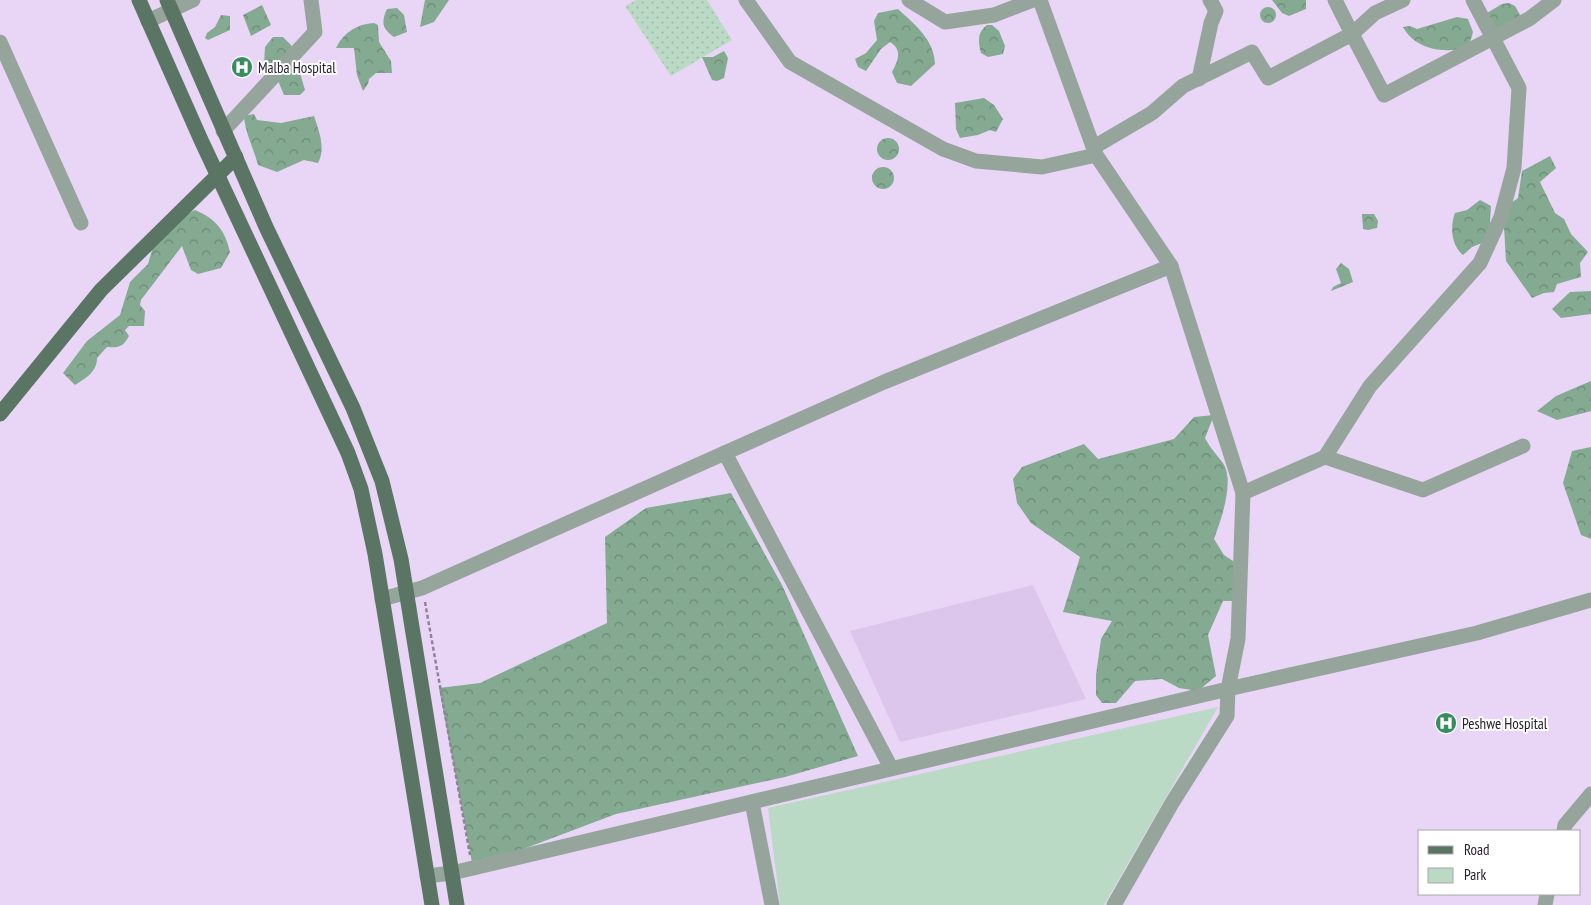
<svg xmlns="http://www.w3.org/2000/svg" width="1591" height="905" font-family="'PT Sans Narrow',sans-serif">
	<style>
		.built { fill: #dcc6ec }
		.grass { fill: url(#grass-dots) }
		.forest { fill: url(#forest-crowns) }
		.park { fill: #bbdac5 }
		.lines { fill: none; stroke-linecap: round; stroke-linejoin: round }
		.path { stroke: #90829a; stroke-width: 2.5; stroke-dasharray: 4 2.5; stroke-linecap: butt }
		.minor { stroke: #96a59b; stroke-width: 15 }
		.major { stroke: #5a7564; stroke-width: 15 }
		.labels { text-anchor: middle; dominant-baseline: central; stroke-width: 4; stroke-linejoin: round; paint-order: stroke }
		.poi-label { font-size: 15px; fill: #28212d; stroke: #fff; text-anchor: start }
	</style>
	<defs>
		<pattern id="grass-dots" width="8" height="8" patternUnits="userSpaceOnUse" patternTransform="scale(1.25)"><rect width="8" height="8" fill="#bbdac5"/><path d="M2 2h.1M6 6h.1" fill="none" stroke="#a1bbaa" stroke-width="1.8" stroke-linecap="round"/></pattern>
		<pattern id="forest-crowns" width="20" height="18" patternUnits="userSpaceOnUse" patternTransform="scale(1.25)"><rect width="20" height="18" fill="#84aa91"/><path d="M2 6a3 3 0 1 1 6 0M12 15a3 3 0 1 1 6 0" fill="none" stroke="#6c8a77"/></pattern>
	</defs>
	<rect width="100%" height="100%" fill="#e9d6f7"/>
	<path class="built" d="M1033 585 1086 699 900 742 850 631Z"/>
	<path class="grass" d="M636 0H707L732 40 671 76 625 6Z"/>
	<g class="forest">
		<path d="M425 0H449L434 22 420 27Z"/>
		<path d="M1272 0H1306V9L1289 16 1282 13Z"/>
		<path d="M1509 3 1515 6 1520 15 1497 33 1487 13 1502 4Z"/>
		<path d="M262 5 271 25 251 36 243 15Z"/>
		<circle cx="1268" cy="15" r="8"/>
		<path d="M397 8 404 15 407 32 394 37C382 29 381 22 387 9Z"/>
		<path d="M898 9C915 25 934 39 935 64L911 86 897 83 892 72C898 61 903 50 890 42L881 49 866 71 858 67 855 59 866 53 877 40 874 21 878 13Z"/>
		<path d="M221 15 230 16V30L208 40 205 38 207 33 215 27Z"/>
		<path d="M1457 17 1468 19 1473 32 1469 46C1447 55 1415 50 1403 27L1410 26 1417 29Z"/>
		<path d="M374 23 378 25 379 42 391 61 392 73H376L369 79 368 84 363 91 357 75 354 48H336C344 32 357 24 374 23Z"/>
		<path d="M987 25H992L999 31 1005 46 1003 54 988 57 981 53C978 42 977 32 987 25Z"/>
		<path d="M273 37H283L291 45 292 55 275 66 264 64 265 47Z"/>
		<path d="M724 51 728 58 724 78 717 81 712 80 702 57H713Z"/>
		<path d="M293 62 300 73 305 90 300 95H284L276 76Z"/>
		<path d="M984 98 994 105 1003 119 996 132 990 130 978 135 960 138 956 129 955 103Z"/>
		<path d="M254 114 257 120 281 123 314 116C319 131 326 148 318 163L304 160 277 172 258 165C254 149 245 133 244 116Z"/>
		<circle cx="888" cy="149" r="11"/>
		<path d="M1550 156 1556 168 1540 182 1555 213 1564 219 1571 234 1588 252 1580 263 1581 277 1557 284 1554 292 1544 293 1532 298 1506 261 1503 209 1518 198 1522 171Z"/>
		<circle cx="883" cy="178" r="11"/>
		<path d="M1480 200 1491 206 1489 237 1487 241 1472 247 1463 255C1451 245 1450 226 1455 213L1467 210Z"/>
		<path d="M195 210C216 219 225 230 230 252L221 268 198 274 191 270 182 246 141 300 140 305 145 311 144 326H129L125 330 129 336C123 347 119 348 107 347L97 358C97 372 86 378 75 385L63 373 87 341 120 315 130 282 148 264 154 243 174 220Z"/>
		<path d="M1362 214H1374L1378 221 1377 228 1368 230 1363 229Z"/>
		<path d="M1341 263 1349 269 1353 282 1331 291 1333 287 1341 283 1336 269Z"/>
		<path d="M1591 291V314L1561 318 1552 309 1570 292Z"/>
		<path d="M1591 381V411L1557 420 1537 411 1556 396Z"/>
		<path d="M1214 415 1205 438C1210 448 1217 455 1223 463 1235 481 1221 520 1214 539L1224 555 1233 561 1235 577 1233 601H1223L1208 635 1216 676 1198 691 1179 688 1162 679 1135 681 1116 703H1102L1096 695V675L1101 639 1112 621 1063 612 1080 557 1031 523 1017 503 1013 479 1022 467 1084 444 1098 459 1174 439 1194 417Z"/>
		<path d="M1591 447V539L1581 535 1563 483 1572 451Z"/>
		<path d="M731 493 782 585 858 756 785 777 616 814 473 868 439 688 480 683 607 623 605 537 646 508Z"/>
	</g>
	<path class="park" d="M1218 707 1104 905H780L768 808Z"/>
	<g class="lines">
		<path class="path" d="M425 602 470 855"/>
		<g class="minor">
			<path d="M746 0 790 62 943 149 976 161 1042 167 1096 155"/>
			<path d="M909 0 945 22 994 15 1033 0"/>
			<path d="M1335 0 1352 34 1375 13 1403 0"/>
			<path d="M148 21 193 0"/>
			<path d="M0 42 81 223"/>
			<path d="M1199 79 1211 23 1216 11 1210 0"/>
			<path d="M223 131 315 32 311 0"/>
			<path d="M1094 147 1152 113 1183 86 1252 52 1268 78 1352 34 1384 95 1529 19 1554 0"/>
			<path d="M725 453 888 762"/>
			<path d="M1325 457 1423 490 1523 446"/>
			<path d="M1243 493 1325 457 1370 386 1480 263 1501 217 1514 168 1519 88 1473 0"/>
			<path d="M382 599 422 588 884 382 1171 266"/>
			<path d="M752 802 772 905"/>
			<path d="M1564 831 1565 825 1591 794"/>
			<path d="M427 876 452 873 1228 689 1238 639 1243 493 1171 266 1096 155 1040 0"/>
			<path d="M1114 905 1172 803 1227 716 1228 689 1477 633 1591 600"/>
			<path d="M1545 905 1547 894"/>
		</g>
		<g class="major">
			<path d="M139 0 201 140 348 453 361 489 375 554 432 905"/>
			<path d="M167 0 266 227 353 408 382 481 401 559 457 905"/>
			<path d="M0 414 101 290 236 157"/>
		</g>
	</g>
	<defs>
		<g id="hospital-disc" transform="scale(1.125)"><circle r="9.5" fill="#398c5e" stroke="#fff"/><path d="M-5-5h3v3.5h4V-5h3V5h-3V1.5h-4V5h-3Z" fill="#fff"/></g>
	</defs>
	<g fill-rule="evenodd">
		<use href="#hospital-disc" x="242" y="67"/>
		<use href="#hospital-disc" x="1446" y="723"/>
	</g>
	<g class="labels">
		<g class="poi-label">
			<text x="258" y="67">Malba Hospital</text>
			<text x="1462" y="723">Peshwe Hospital</text>
		</g>
	</g>
	<rect x="1418" y="830" width="162" height="65" fill="#ffffff" stroke="#a9a6ab"/>
	<rect x="1428" y="846" width="25" height="8" fill="#5a7564" stroke="#a9a6ab"/>
	<text x="1464" y="855" font-size="15" fill="#28212d">Road</text>
	<rect x="1428" y="868" width="25" height="15" fill="#bbdac5" stroke="#a9a6ab"/>
	<text x="1464" y="880" font-size="15" fill="#28212d">Park</text>
</svg>
